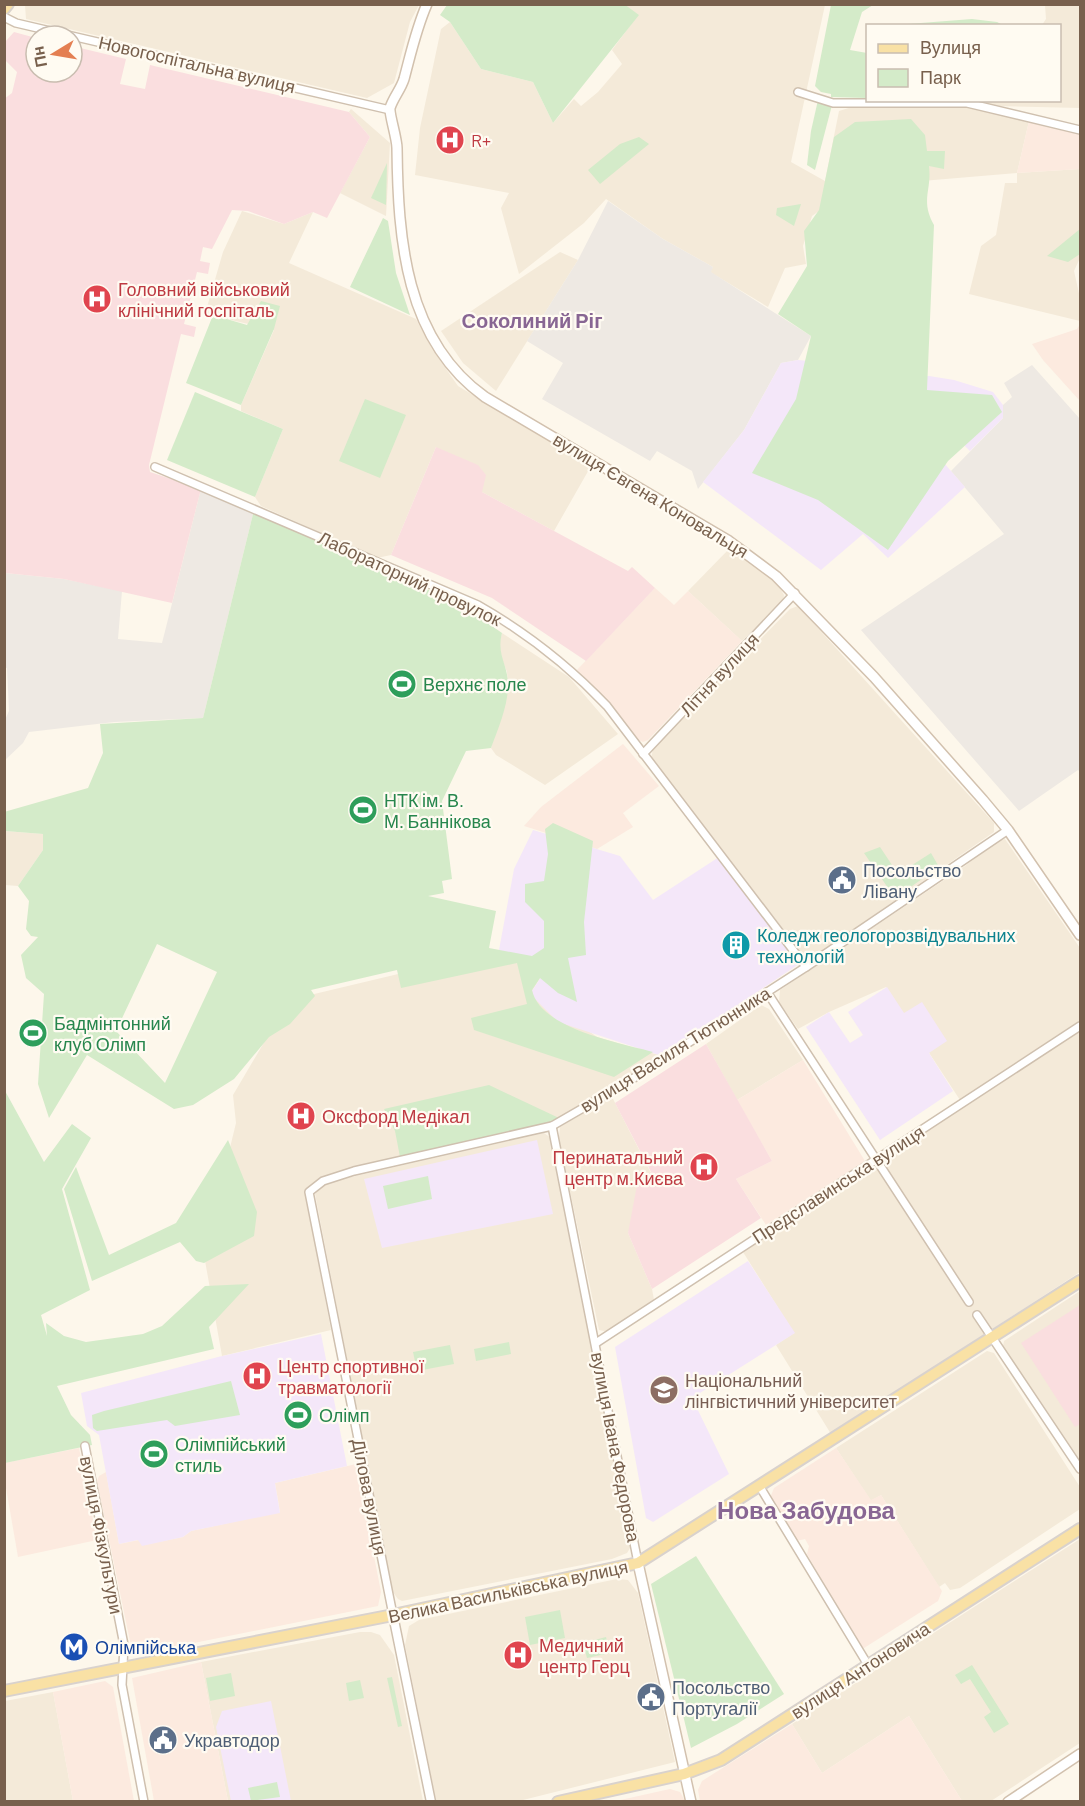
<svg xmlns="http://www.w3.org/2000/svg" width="1085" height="1806" font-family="Barlow,sans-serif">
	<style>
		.residential { fill: #f4ead9 }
		.commercial { fill: #fceadf }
		.industrial { fill: #eee9e3 }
		.education { fill: #f4e7f9 }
		.medical { fill: #fadedf }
		.green { fill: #d4ebc9; fill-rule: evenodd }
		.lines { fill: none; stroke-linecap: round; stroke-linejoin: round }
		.minor-casing { stroke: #cfc0af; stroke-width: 10 }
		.tertiary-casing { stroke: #cfc0af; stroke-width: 11 }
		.secondary-casing { stroke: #d2c1ae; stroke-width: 12 }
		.primary-casing { stroke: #d9d2cd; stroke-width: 14 }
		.minor { stroke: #fff; stroke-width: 7 }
		.tertiary { stroke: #fff; stroke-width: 8 }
		.secondary { stroke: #fff; stroke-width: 9 }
		.primary { stroke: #f9e1a5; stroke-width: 10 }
		.labels { text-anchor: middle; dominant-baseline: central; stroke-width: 4.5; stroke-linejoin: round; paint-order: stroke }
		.street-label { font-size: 18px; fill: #78604d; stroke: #fffbf2 }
		.health-label { font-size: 18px; fill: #be3a42; stroke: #fffbf2; text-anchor: start }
		.leisure-label { font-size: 18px; fill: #27864d; stroke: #fffbf2; text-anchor: start }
		.service-label { font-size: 18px; fill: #4e5e75; stroke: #fffbf2; text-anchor: start }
		.culture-label { font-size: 18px; fill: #0d838f; stroke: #fffbf2; text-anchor: start }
		.education-label { font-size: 18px; fill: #785e54; stroke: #fffbf2; text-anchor: start }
		.transit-label { font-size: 18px; fill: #164399; stroke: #fffbf2; text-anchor: start }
		.neighbourhood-label { font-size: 20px; font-weight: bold; fill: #886693; stroke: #fffbf2 }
		.district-label { font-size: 24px; font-weight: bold; fill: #886693; stroke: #fffbf2 }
	</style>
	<rect width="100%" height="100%" fill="#fdf7eb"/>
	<g class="residential">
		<path d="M25 5H419L410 22 394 83 367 98 26 19Z"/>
		<path d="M624 5H825L791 162 825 181 839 111 852 107 967 106 1029 121 1017 173 1080 169V258L1074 271 1080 298V321L969 294 981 246 996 235 1005 183H1017V173L910 182 819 211 812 216 803 246 806 264 785 268 768 307 710 272 713 267 663 239 606 199 584 223 519 274 501 208 509 193 415 175 420 128 441 29 450 22 481 69 533 82 553 123 574 99 581 106 598 92 622 64 612 50 638 15Z"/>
		<path d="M1045 5H1080V108L994 106 974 101 1060 100V26L1042 25 1046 19Z"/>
		<path d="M351 109 390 143 386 216 340 193 370 137 349 112Z"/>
		<path d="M242 211 284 224 313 212 289 263 416 319 432 349 458 386 591 466 554 531 482 492 436 447 391 555 377 558 261 506 255 497 283 429 241 411V405L274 330 205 314 223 252Z"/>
		<path d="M560 252 578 260 496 391 463 363 441 331Z"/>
		<path d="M729 549 755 564 777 583 784 595 783 601 742 641 688 591Z"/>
		<path d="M798 606 994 823V832L808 961 651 759 653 749 790 609Z"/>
		<path d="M502 633 569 677 618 734 545 785 496 755 491 748 508 687 507 672 498 649Z"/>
		<path d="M4 831 43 834V850L18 886 5 885Z"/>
		<path d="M1005 839 1080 948V1021L960 1100 886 987 829 1012 798 1029 779 1002 780 990 965 866 995 842Z"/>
		<path d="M499 950 540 978 532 991 597 1037 662 1056 551 1124 330 1175 305 1192 331 1330 222 1356 204 1255 236 1123 233 1095 289 1000Z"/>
		<path d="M761 1005 769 1009 803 1060 737 1100 706 1044Z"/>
		<path d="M1080 1031V1272L831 1434 776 1345 794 1333 743 1252Z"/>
		<path d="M612 1097 651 1173 628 1233 652 1289 654 1300 608 1332 599 1330 559 1138 560 1127Z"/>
		<path d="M544 1133 551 1138 632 1545 627 1553 612 1559 402 1601 398 1599 392 1591 315 1194 325 1183Z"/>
		<path d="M1080 1291V1462L1003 1346 1004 1341Z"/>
		<path d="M987 1351 994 1353 1080 1487V1509L960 1588 950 1590 945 1583 939 1587 881 1495 871 1501 836 1448Z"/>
		<path d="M1080 1539V1743L991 1801H962L909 1716 822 1773 792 1724Z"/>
		<path d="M617 1579 628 1580 638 1593 675 1762 519 1801H436L405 1645 409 1626 419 1620Z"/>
		<path d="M360 1632H371L380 1635 394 1655 423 1801H228L201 1662Z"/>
		<path d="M53 1692 73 1801 5 1802V1701Z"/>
	</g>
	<g class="commercial">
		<path d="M1029 121 1080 132V169L1017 173Z"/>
		<path d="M1080 324V401L1043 360 1032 344 1077 329Z"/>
		<path d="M655 588 674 605 688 591 742 641 648 740 643 742 636 739 601 694 577 670Z"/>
		<path d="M623 744 659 786 623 813 633 827 597 849 524 826 541 807Z"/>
		<path d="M803 1060 865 1161 766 1225 736 1179 772 1161 737 1100Z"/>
		<path d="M79 1448 97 1540 18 1557 5 1482 4 1463Z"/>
		<path d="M836 1448 871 1500 881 1495 942 1591 938 1601 864 1648 860 1647 807 1554 809 1546 805 1539 796 1541 770 1498 774 1488Z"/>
		<path d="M356 1464 381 1592 378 1606 139 1654 132 1651 97 1481 99 1476 106 1472 119 1544 139 1540 143 1545 183 1537 191 1531 280 1512 275 1483Z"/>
		<path d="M201 1662 228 1801H154L132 1678Z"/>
		<path d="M105 1681 113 1687 134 1801H73L53 1692Z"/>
		<path d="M909 1716 962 1801H700L698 1790 702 1781 792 1724 822 1773Z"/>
		<path d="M670 1789 680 1792 685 1801H616Z"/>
	</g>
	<g class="industrial">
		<path d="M608 201 663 239 713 267 711 272 811 336 798 360 781 363 744 430 698 489 692 471 657 451 650 461 542 399 563 363 527 341 578 260Z"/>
		<path d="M1032 365 1080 419V772L1078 770 1019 811 861 630 1004 534 951 471 1003 418V405L1012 397 1004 383Z"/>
		<path d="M201 489 254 510 203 718 114 722 29 732 23 743 5 760V720L9 711 7 668 4 667 5 573 64 579 122 591 118 639 162 643Z"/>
	</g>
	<g class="education">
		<path d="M798 360 819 362 872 378 929 376 954 380 993 392 1003 405V418L970 451 923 405 944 463 965 487 888 558 863 534 821 570 703 482 744 430 781 363Z"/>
		<path d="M533 830 620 856 653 900 719 857 799 964 662 1056 558 1022 533 997 532 991 546 969 499 950 514 869Z"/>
		<path d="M887 987 904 1013 922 1002 947 1041 929 1053 953 1091 880 1140 806 1027 829 1012 850 1043 863 1035 848 1012Z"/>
		<path d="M537 1140 553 1214 382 1248 364 1179Z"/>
		<path d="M748 1261 795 1333 692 1398 729 1474 653 1522 646 1518 615 1347Z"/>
		<path d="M321 1334 347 1466 275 1483 280 1513 191 1531 183 1537 142 1546 138 1540 119 1544 99 1435 87 1426 81 1393 218 1357Z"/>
		<path d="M271 1701 291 1801H231L216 1727 222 1711Z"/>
	</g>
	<g class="medical">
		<path d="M14 32 36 38V72H72V46L126 59 120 84 145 89 150 65 349 112 370 137 327 218 313 212 284 224 248 211 232 210 212 249 203 247 200 261 210 263 208 274 197 272 184 324 196 327 194 337 181 334 149 465 150 472 201 489 172 603 64 579 5 573 4 99 12 93 17 72 5 60V42Z"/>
		<path d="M436 447 478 465 486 475 482 492 628 571 632 567 655 588 586 661 492 598 391 555Z"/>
		<path d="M706 1044 772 1161 736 1179 761 1218 652 1289 628 1233 637 1185 651 1172 615 1103Z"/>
		<path d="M1080 1305V1424L1075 1427 1021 1343Z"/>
	</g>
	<g class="green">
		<path d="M624 4 639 15 553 123 533 82 481 69 450 22 440 15 447 5Z"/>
		<path d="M831 5V4L1005 5H873L862 12 850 50 867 53V98L831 97V94L821 92 815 86Z"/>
		<path d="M972 19 997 22 1003 25H895Z"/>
		<path d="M818 100 832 105 815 170 807 165 811 131Z"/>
		<path d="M911 119 925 135 927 151H945L944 169 929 166C932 191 920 200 934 225L927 390 992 395 1002 412 948 461 888 550 818 500 752 473 796 399 811 336 778 314 807 266 804 231 819 210 834 137 855 122Z"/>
		<path d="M639 137 649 144 600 184 588 170 620 144Z"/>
		<path d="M387 163 386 205 371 198Z"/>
		<path d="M801 204 794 226 776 215 777 208Z"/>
		<path d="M383 218 388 221 396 273 410 315 350 287Z"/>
		<path d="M1080 229V254L1068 262 1047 256Z"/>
		<path d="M261 301 280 306 274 329 241 405 186 383 213 315 247 325Z"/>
		<path d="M195 392 283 429 255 497 167 460Z"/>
		<path d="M365 399 406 415 380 478 339 461Z"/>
		<path d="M254 510 462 605 502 633C496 657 509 664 508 688 507 708 498 729 491 748L466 751 442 801 452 879 442 881 444 893 428 896 496 911 489 948 532 956 544 948V921L525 902V884L544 881 548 854 545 829 553 823 593 841 584 922 586 955 568 958 577 1002 558 993 540 978 532 990C540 1029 621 1043 653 1052L614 1077 474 1030 471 1018 527 1004 517 963 401 988 397 970 311 990 315 996 290 1024 269 1037 234 1079 193 1105 174 1109 87 1055 49 1118 38 1084 44 994 26 978 21 955 38 937 31 936 26 929 29 901 18 886 43 850V834L5 831 4 812 88 788 103 753 100 724 203 718ZM157 944 217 972 165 1083 116 1031Z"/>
		<path d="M880 847 898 874 931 853 939 867 895 898 864 853Z"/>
		<path d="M489 1085 559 1118 520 1133 400 1157 395 1131 384 1109Z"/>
		<path d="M4 1089 44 1162 72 1124 91 1138 62 1189 90 1290 41 1315 47 1336 46 1323 64 1336 86 1342 143 1334 162 1326 205 1286 249 1284 209 1327 214 1349 57 1386 71 1415 90 1435 92 1445 5 1463Z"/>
		<path d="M228 1140 257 1212 254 1236 204 1263 196 1261 180 1242 92 1281 64 1189 76 1167 109 1255 176 1223Z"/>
		<path d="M428 1176 432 1199 388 1209 383 1186Z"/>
		<path d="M509 1342 511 1354 476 1361 474 1349Z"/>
		<path d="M450 1345 454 1364 417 1371 413 1352Z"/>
		<path d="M231 1381 240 1415 175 1426 167 1420 97 1431 93 1428 92 1415 104 1411Z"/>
		<path d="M696 1556 784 1694 737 1724 691 1748 651 1584Z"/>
		<path d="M560 1610 565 1638 530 1645 525 1617Z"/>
		<path d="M606 1637 610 1653 587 1658 583 1643Z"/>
		<path d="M972 1665 1009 1724 994 1733 984 1717 991 1712 970 1679 961 1684 955 1675Z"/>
		<path d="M231 1673 235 1696 210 1701 206 1678Z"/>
		<path d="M392 1677 402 1726 398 1727 387 1678Z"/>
		<path d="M360 1680 364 1698 349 1701 346 1683Z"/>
		<path d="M277 1782 280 1797 251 1801 248 1788Z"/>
	</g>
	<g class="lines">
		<g class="minor-casing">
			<g id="minor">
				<path d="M4 17 16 23 390 110"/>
				<path d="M798 92 833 103H967L1080 130"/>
				<path d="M155 467 478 605C527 633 568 665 607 706L806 967"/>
				<path d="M643 754 795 593"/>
				<path d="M767 992 969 1302"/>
				<path d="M552 1126 638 1563"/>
				<path d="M977 1315 1080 1469"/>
				<path d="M596 1343 1080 1026"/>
				<path d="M85 1446 124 1645 122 1685 144 1802"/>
				<path d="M760 1487 868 1665"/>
				<path d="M393 1615 309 1192 323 1181 354 1171 552 1126 623 1085 806 967 1008 830"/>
			</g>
		</g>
		<g class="tertiary-casing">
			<path id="tertiary" d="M393 1615 431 1802"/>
		</g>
		<g class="secondary-casing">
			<g id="secondary">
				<path d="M427 4C416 29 411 53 404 79 401 89 393 98 390 108 389 114 397 138 397 148 398 239 405 340 485 397L729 541 776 576 874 677 983 800 1008 830 1080 935"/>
				<path d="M638 1563 691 1802"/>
				<path d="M1008 1802 1080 1754"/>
			</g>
		</g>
		<g class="primary-casing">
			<g id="primary">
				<path d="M4 9 8 4"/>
				<path d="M4 1691 393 1615 638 1563 1080 1281"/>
				<path d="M558 1802 684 1774 721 1760 1080 1529"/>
			</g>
		</g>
		<use href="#minor" class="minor"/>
		<use href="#tertiary" class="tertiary"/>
		<use href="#secondary" class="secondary"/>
		<use href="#primary" class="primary"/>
	</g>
	<defs>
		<g id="hospital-disc" transform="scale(1.5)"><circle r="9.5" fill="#e0444e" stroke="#fffbf2"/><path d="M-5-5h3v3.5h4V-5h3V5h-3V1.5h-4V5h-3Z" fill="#fff"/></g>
		<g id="stadium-disc" transform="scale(1.5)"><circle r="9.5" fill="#2e9e5b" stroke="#fffbf2"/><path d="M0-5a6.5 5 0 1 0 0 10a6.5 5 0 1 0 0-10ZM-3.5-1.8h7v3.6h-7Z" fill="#fff"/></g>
		<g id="civic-disc" transform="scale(1.5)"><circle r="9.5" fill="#5c6f8a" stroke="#fffbf2"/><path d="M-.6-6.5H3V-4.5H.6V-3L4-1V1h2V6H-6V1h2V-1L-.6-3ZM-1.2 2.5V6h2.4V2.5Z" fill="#fff"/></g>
		<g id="building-disc" transform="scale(1.5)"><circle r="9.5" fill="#0f9aa8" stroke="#fffbf2"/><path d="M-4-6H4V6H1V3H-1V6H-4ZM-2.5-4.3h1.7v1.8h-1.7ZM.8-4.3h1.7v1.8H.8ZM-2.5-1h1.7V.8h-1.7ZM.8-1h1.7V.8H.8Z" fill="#fff"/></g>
		<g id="university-disc" transform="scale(1.5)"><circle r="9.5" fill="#8d6e63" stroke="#fffbf2"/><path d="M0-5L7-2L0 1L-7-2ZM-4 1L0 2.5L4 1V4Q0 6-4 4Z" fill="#fff"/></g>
		<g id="metro-disc" transform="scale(1.5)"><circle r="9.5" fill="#1a4fb4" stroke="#fffbf2"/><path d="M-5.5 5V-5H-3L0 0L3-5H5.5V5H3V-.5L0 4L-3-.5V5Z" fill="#fff"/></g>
	</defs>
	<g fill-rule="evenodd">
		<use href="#hospital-disc" x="450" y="140"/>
		<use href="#hospital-disc" x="97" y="299"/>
		<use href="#stadium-disc" x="402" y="684"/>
		<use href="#stadium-disc" x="363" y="810"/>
		<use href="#civic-disc" x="842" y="880"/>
		<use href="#building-disc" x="736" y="945"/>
		<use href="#stadium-disc" x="33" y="1033"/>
		<use href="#hospital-disc" x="301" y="1116"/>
		<use href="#hospital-disc" x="704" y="1167"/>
		<use href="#hospital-disc" x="257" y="1376"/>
		<use href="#university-disc" x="664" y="1390"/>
		<use href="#stadium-disc" x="298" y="1415"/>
		<use href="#stadium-disc" x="154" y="1454"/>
		<use href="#metro-disc" x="74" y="1647"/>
		<use href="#hospital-disc" x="518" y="1655"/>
		<use href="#civic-disc" x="651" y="1697"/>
		<use href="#civic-disc" x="163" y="1740"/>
	</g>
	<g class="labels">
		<g class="street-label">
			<text transform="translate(197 64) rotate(13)">Новогоспітальна вулиця</text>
			<text transform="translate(651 495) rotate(31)">вулиця Євгена Коновальця</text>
			<text transform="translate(410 578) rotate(25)">Лабораторний провулок</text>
			<text transform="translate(719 674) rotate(-47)">Літня вулиця</text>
			<text transform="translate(675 1049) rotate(-32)">вулиця Василя Тютюнника</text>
			<text transform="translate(838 1184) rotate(-33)">Предславинська вулиця</text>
			<text transform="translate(616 1447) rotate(79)">вулиця Івана Федорова</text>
			<text transform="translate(370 1497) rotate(79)">Ділова вулиця</text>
			<text transform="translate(102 1535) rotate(79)">вулиця Фізкультури</text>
			<text transform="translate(508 1591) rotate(-12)">Велика Васильківська вулиця</text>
			<text transform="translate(860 1670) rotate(-33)">вулиця Антоновича</text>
		</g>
		<g class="health-label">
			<text x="471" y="140">R+</text>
			<text x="118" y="289">Головний військовий<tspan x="118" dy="21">клінічний госпіталь</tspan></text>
			<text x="322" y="1116">Оксфорд Медікал</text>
			<text x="683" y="1157" text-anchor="end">Перинатальний<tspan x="683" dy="21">центр м.Києва</tspan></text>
			<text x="278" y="1366">Центр спортивної<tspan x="278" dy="21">травматології</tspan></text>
			<text x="539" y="1645">Медичний<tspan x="539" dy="21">центр Герц</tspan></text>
		</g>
		<g class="leisure-label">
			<text x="423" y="684">Верхнє поле</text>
			<text x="384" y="800">НТК ім. В.<tspan x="384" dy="21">М. Баннікова</tspan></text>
			<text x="54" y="1023">Бадмінтонний<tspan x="54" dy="21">клуб Олімп</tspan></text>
			<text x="319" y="1415">Олімп</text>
			<text x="175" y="1444">Олімпійський<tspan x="175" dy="21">стиль</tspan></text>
		</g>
		<g class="service-label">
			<text x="863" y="870">Посольство<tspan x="863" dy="21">Лівану</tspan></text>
			<text x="672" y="1687">Посольство<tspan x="672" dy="21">Португалії</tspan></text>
			<text x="184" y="1740">Укравтодор</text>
		</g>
		<g class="culture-label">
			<text x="757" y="935">Коледж геологорозвідувальних<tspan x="757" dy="21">технологій</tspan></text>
		</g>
		<g class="education-label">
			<text x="685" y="1380">Національний<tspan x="685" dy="21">лінгвістичний університет</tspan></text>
		</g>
		<g class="transit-label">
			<text x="95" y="1647">Олімпійська</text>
		</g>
		<g class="neighbourhood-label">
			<text x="532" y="320">Соколиний Ріг</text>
		</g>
		<g class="district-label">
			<text x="806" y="1509">Нова Забудова</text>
		</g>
	</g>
	<rect width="1085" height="1806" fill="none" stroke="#78604d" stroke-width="12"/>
	<rect x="866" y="24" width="195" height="78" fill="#fffbf2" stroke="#c9bdb0" stroke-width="1.5"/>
	<rect x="878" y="44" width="30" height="9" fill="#f9e1a5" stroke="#c9bdb0" stroke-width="1.5"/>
	<text x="920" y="54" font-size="18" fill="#78604d">Вулиця</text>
	<rect x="878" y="69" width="30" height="18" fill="#d4ebc9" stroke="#c9bdb0" stroke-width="1.5"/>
	<text x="920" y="84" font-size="18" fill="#78604d">Парк</text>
	<g transform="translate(54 54) rotate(259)"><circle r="28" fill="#fffbf2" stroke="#c9bdb0" stroke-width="1.5"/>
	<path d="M0-4.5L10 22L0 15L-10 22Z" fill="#e47f52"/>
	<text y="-9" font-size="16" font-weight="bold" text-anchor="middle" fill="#78604d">Пн</text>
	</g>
</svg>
